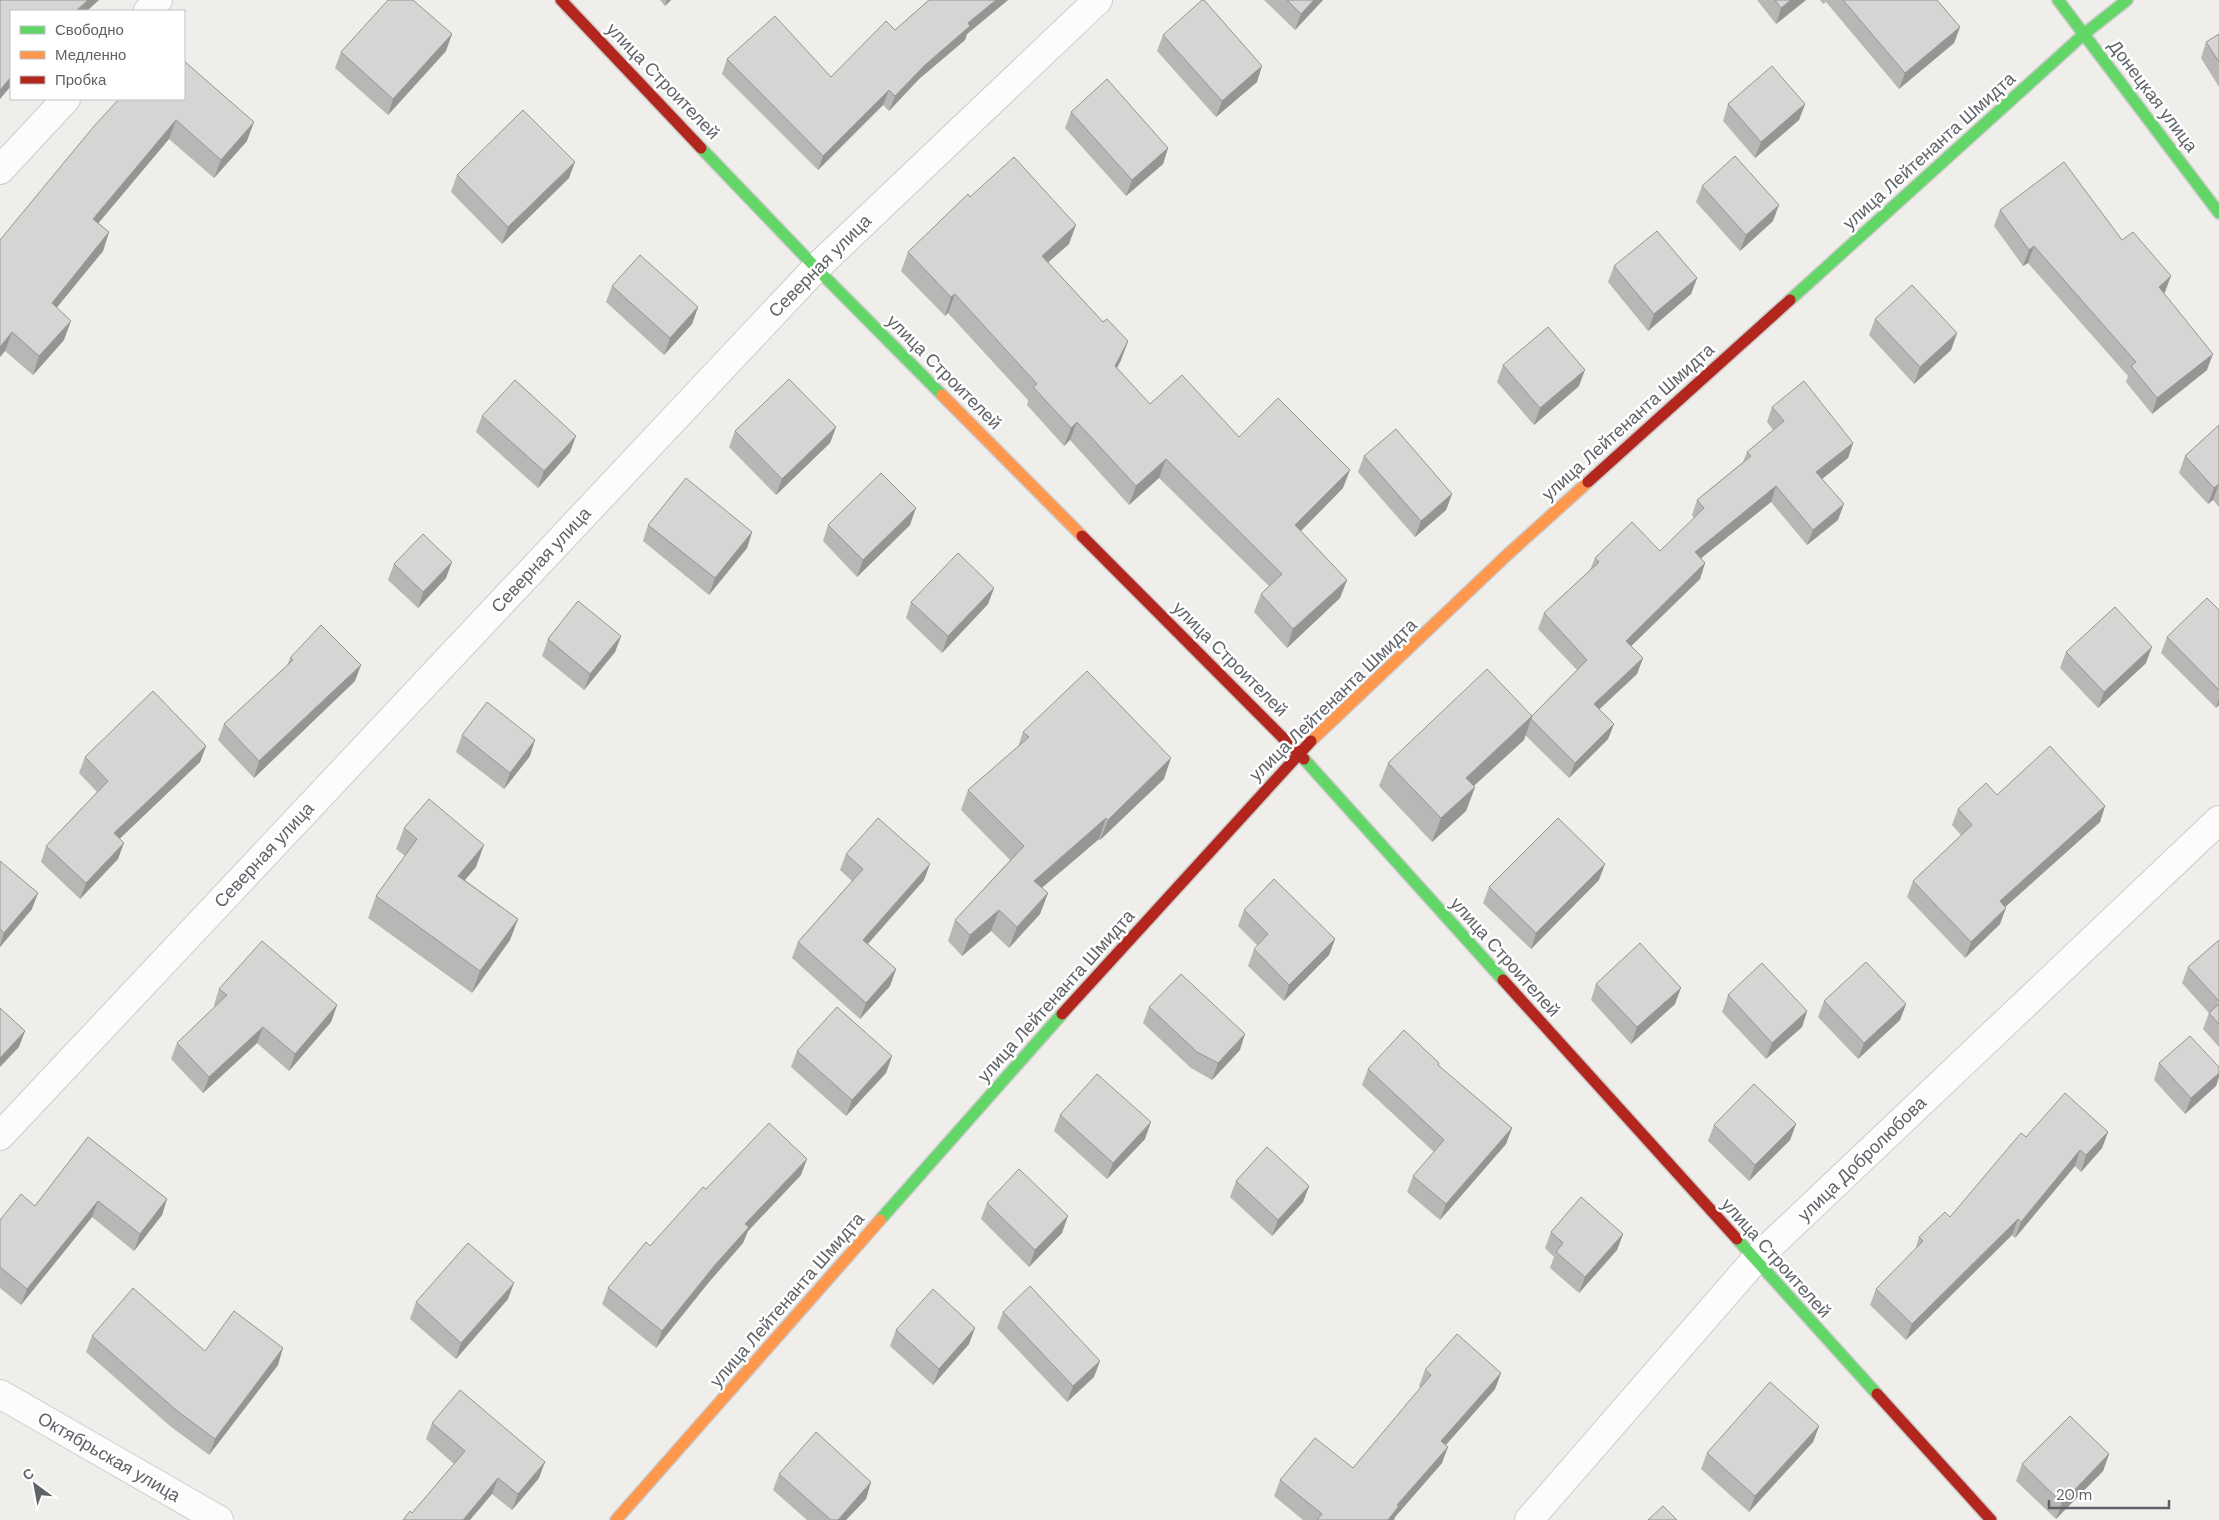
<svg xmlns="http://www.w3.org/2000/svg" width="2219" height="1520" font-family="'DM Sans',sans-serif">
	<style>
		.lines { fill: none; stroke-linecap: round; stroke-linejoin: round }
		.street-casing { stroke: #cbcccc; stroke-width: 30 }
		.fast-casing { stroke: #cacacb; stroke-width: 14 }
		.slow-casing { stroke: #cacacb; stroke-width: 14 }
		.jam-casing { stroke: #cacacb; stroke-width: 14 }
		.street { stroke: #fdfcfc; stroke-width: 28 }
		.fast { stroke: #63d668; stroke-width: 11 }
		.slow { stroke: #ff974d; stroke-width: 11 }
		.jam { stroke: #b3261e; stroke-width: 11 }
		.wall { fill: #b8b7b5 }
		.shaded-wall { fill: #969594 }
		.building { fill: #d6d5d3; stroke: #969594 }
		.labels { text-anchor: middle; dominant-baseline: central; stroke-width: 5; stroke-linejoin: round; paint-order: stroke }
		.street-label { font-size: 18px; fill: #5f6368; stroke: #fff }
	</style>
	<rect width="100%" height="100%" fill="#efeeea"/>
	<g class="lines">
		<g class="street-casing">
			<g id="street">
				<path d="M148 11 158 0"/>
				<path d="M0 170 66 99"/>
				<path d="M0 1136 816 268 1098 0"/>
				<path d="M0 1394 219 1520"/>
				<path d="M1529 1520 1755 1260 2219 820"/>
			</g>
		</g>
		<g class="fast-casing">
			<g id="fast">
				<path d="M2058 0 2219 213"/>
				<path d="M701 148 816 268 942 395"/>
				<path d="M1790 300 2084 34 2127 0"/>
				<path d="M1304 759 1503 980"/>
				<path d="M880 1220 1062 1014"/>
				<path d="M1737 1239 1877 1394"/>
			</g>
		</g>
		<g class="slow-casing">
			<g id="slow">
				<path d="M942 395 1082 536"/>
				<path d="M1311 741 1507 555 1588 482"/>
				<path d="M616 1520 880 1220"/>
			</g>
		</g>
		<g class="jam-casing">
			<g id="jam">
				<path d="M561 0 701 148"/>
				<path d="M1588 482 1790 300"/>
				<path d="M1082 536 1304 759"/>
				<path d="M1503 980 1737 1239"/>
				<path d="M1062 1014 1311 741"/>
				<path d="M1877 1394 1991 1520"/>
			</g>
		</g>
		<use href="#street" class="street"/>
		<use href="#fast" class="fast"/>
		<use href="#slow" class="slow"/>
		<use href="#jam" class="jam"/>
	</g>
	<g class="wall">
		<path d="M660 0H671L665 6Z"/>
		<path d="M929 0H1008L967 34 965 40 919 79 889 111 883 105 818 170 722 74 727 59 831 77 895 30Z"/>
		<path d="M1264 0H1323L1295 30Z"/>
		<path d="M1757 0H1806L1776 24Z"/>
		<path d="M1820 0H1937L1960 27 1954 43 1899 89 1826 2 1823 4Z"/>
		<path d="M2219 34V87L2201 58 2206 42Z"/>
		<path d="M1163 35 1257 82 1216 117 1157 51Z"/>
		<path d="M446 51 388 115 335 68 341 52Z"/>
		<path d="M119 99 247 141 214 178 169 139 98 223 109 232 103 251 56 308 64 340 33 375 5 351 0 357Z"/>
		<path d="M1728 104H1805L1799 120 1755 158 1723 121Z"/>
		<path d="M1071 112 1168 148 1163 164 1126 196 1065 128Z"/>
		<path d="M457 175 569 178 502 244 451 192Z"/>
		<path d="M1702 186 1773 221 1740 251 1696 202Z"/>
		<path d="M970 197 1069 244 1048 262 1103 322 1128 341 1121 360 1117 368 1150 404 1239 437 1343 488 1301 531 1347 580 1340 598 1287 648 1254 612 1261 594 1269 586 1159 478 1129 505 1070 440 1064 446 1027 405 1028 400 948 313 945 316 901 271 908 252Z"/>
		<path d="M2000 210 2122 240 2165 292 2164 293 2207 370 2152 414 2126 382 2128 376 2028 263 2023 266 1994 226Z"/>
		<path d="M1614 266 1697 278 1691 294 1648 331 1608 282Z"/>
		<path d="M612 286 698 307 692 324 664 355 606 302Z"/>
		<path d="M1875 319 1957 333 1951 350 1914 384 1869 335Z"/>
		<path d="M1503 365 1579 386 1534 425 1497 382Z"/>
		<path d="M1772 407 1853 443 1848 458 1822 479 1838 520 1807 545 1771 502 1701 558 1705 563 1700 579 1631 646 1643 658 1637 674 1599 709 1614 724 1608 739 1569 778 1525 735 1524 740 1474 786 1475 787 1466 811 1432 842 1379 786 1388 763 1532 716 1577 670 1538 629 1544 613 1590 570 1595 558 1660 551 1694 518 1692 515 1697 500 1743 462 1747 452 1773 430 1767 422Z"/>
		<path d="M482 416 570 452 538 488 476 432Z"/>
		<path d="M2219 425V507L2213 500 2208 504 2179 473 2185 456Z"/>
		<path d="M836 427 830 443 776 495 729 447 735 431Z"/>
		<path d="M1364 456 1452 494 1446 510 1415 537 1358 472Z"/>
		<path d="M648 525 752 532 747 548 709 595 643 541Z"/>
		<path d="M828 525H910L857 577 823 541Z"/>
		<path d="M394 564 446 578 418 608 388 580Z"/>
		<path d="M994 588 988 604 942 653 906 618 911 602Z"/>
		<path d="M2219 610V705L2216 708 2161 653 2167 637Z"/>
		<path d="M621 636 615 652 584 690 542 656 548 639Z"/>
		<path d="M2066 652 2146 663 2098 708 2060 668Z"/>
		<path d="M290 658 355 681 254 778 218 740 224 724 287 666Z"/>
		<path d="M1023 732 1164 779 1100 840 1099 839 1042 888 1048 893 1040 914 1009 948 991 931 962 956 948 941 955 920 1010 860 961 810 968 790 1018 747Z"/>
		<path d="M462 735 530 756 504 789 456 752Z"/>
		<path d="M206 746 200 762 119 839 118 859 80 899 41 862 46 846 97 792 79 773 85 757Z"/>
		<path d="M1997 795 2105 806 2100 822 2005 907 2000 924 1965 958 1907 897 1913 881 1961 835 1952 825 1958 809Z"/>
		<path d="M404 828 476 867 465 880 518 919 510 940 472 993 368 918 376 896 405 856 396 849Z"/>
		<path d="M846 854 924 880 868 944 896 969 890 986 860 1019 792 958 798 942 852 881 840 870Z"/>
		<path d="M0 861 32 909 0 947Z"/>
		<path d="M1599 880 1531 949 1483 903 1489 887Z"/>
		<path d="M1244 910 1335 939 1329 955 1284 1001 1248 966 1254 949 1258 946 1238 926Z"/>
		<path d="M2219 940V1047L2203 1029 2209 1013 2182 983 2188 967Z"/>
		<path d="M1596 984 1675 1004 1631 1044 1591 1000Z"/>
		<path d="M219 989 337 1005 331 1022 289 1071 257 1043 203 1093 171 1059 177 1043 215 1007 214 1005Z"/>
		<path d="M1728 995 1807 1011 1802 1027 1766 1059 1722 1012Z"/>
		<path d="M1824 1001 1906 1004 1900 1020 1858 1059 1818 1017Z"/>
		<path d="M1149 1007 1240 1050 1212 1080 1191 1068 1143 1023Z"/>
		<path d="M797 1051 892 1056 886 1073 846 1116 791 1067Z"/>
		<path d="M1439 1063 1438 1066 1512 1128 1506 1144 1440 1220 1407 1192 1413 1176 1434 1152 1362 1085 1368 1069Z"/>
		<path d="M2159 1063 2219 1067V1077L2216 1086 2185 1114 2154 1080Z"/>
		<path d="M1060 1115 1145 1139 1107 1179 1054 1131Z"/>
		<path d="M1796 1124 1790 1140 1749 1181 1708 1141 1714 1125Z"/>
		<path d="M2108 1132 2102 1148 2081 1172 2075 1166 2015 1238 2012 1235 1906 1340 1870 1305 1876 1289 1915 1250 1919 1237 1950 1217 2026 1137Z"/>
		<path d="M88 1137 167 1199 162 1215 134 1251 92 1217 21 1305 0 1288V1220L35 1206Z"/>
		<path d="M801 1175 748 1231 743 1243 709 1282 656 1348 602 1304 608 1288 706 1189Z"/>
		<path d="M1236 1181 1309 1186 1303 1202 1272 1236 1230 1197Z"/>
		<path d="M987 1203 1062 1233 1029 1267 981 1219Z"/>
		<path d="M1551 1232 1623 1234 1617 1250 1579 1293 1550 1268 1554 1257 1545 1248Z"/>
		<path d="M508 1299 456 1359 410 1319 416 1302Z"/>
		<path d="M1003 1312 1094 1377 1067 1402 997 1328Z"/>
		<path d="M896 1330 969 1344 933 1385 890 1346Z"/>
		<path d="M92 1336 278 1365 209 1455 170 1426 86 1352Z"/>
		<path d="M1425 1370 1501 1373 1495 1389 1446 1445 1442 1463 1395 1517 1394 1520H1303L1274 1496 1280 1480 1353 1468 1421 1388 1419 1386Z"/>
		<path d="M432 1423 539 1478 512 1510 492 1494 412 1513 454 1464 426 1439Z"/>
		<path d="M1819 1426 1813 1442 1749 1512 1701 1469 1707 1453Z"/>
		<path d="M2109 1454 2103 1471 2056 1519 2016 1481 2022 1464Z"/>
		<path d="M779 1474 871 1482 866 1499 846 1520H807L773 1490Z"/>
	</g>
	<g class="shaded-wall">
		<path d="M88 0H99L87 11H76Z"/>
		<path d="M667 0H671L665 6Z"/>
		<path d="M996 0H1008L967 34 965 40 919 79 889 111 895 96 925 65 968 23Z"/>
		<path d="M1314 0H1323L1295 30 1301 14Z"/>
		<path d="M1791 0H1806L1776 24 1781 8Z"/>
		<path d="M1960 27 1954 43 1899 89 1905 73Z"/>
		<path d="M452 34 446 51 388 115 393 99Z"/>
		<path d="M1262 66 1257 82 1216 117 1222 101Z"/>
		<path d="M11 77V86L0 99V90Z"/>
		<path d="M889 90 883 105 818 170 823 156Z"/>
		<path d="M1805 104 1799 120 1755 158 1761 142Z"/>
		<path d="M176 120 169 139 86 238 93 219Z"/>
		<path d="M254 122 247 141 214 178 221 160Z"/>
		<path d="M1168 148 1163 164 1126 196 1132 180Z"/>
		<path d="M575 162 569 178 502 244 508 227Z"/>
		<path d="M1779 205 1773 221 1740 251 1746 235Z"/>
		<path d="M1076 225 1069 244 1035 274 1042 256Z"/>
		<path d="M109 232 103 251 45 322 52 303Z"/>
		<path d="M2034 246 2028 263 2023 266 2029 250Z"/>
		<path d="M2171 276 2165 292 2153 303 2159 287Z"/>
		<path d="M1697 278 1691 294 1648 331 1654 314Z"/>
		<path d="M955 294 948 313 945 316 951 297Z"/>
		<path d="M698 307 692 324 664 355 670 338Z"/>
		<path d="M71 321 64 340 33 375 39 356Z"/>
		<path d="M12 332 5 351 0 357V347Z"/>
		<path d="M1957 333 1951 350 1914 384 1920 367Z"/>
		<path d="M1128 341 1121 360 1108 385 1115 366Z"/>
		<path d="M2213 354 2207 370 2152 414 2157 398Z"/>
		<path d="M1585 370 1579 386 1534 425 1540 408Z"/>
		<path d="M1077 422 1070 440 1064 446 1071 428Z"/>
		<path d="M836 427 830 443 776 495 782 479Z"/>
		<path d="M576 436 570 452 538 488 544 471Z"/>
		<path d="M1853 443 1848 458 1811 488 1816 472Z"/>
		<path d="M1166 459 1159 478 1129 505 1136 486Z"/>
		<path d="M1350 470 1343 488 1289 543 1295 525Z"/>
		<path d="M2219 484 2213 500 2208 504 2214 488Z"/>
		<path d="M1776 486 1771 502 1689 568 1695 552Z"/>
		<path d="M1452 494 1446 510 1415 537 1421 521Z"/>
		<path d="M1844 504 1838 520 1807 545 1813 530Z"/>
		<path d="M916 508 910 525 857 577 863 560Z"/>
		<path d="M752 532 747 548 709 595 715 578Z"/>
		<path d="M452 562 446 578 418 608 423 592Z"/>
		<path d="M1705 563 1700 579 1621 656 1626 641Z"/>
		<path d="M1347 580 1340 598 1287 648 1293 629Z"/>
		<path d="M994 588 988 604 942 653 948 636Z"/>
		<path d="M621 636 615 652 584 690 590 674Z"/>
		<path d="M2152 647 2146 663 2098 708 2104 692Z"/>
		<path d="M1643 658 1637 674 1588 720 1594 704Z"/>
		<path d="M361 665 355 681 254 778 259 761Z"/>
		<path d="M2219 699V705L2216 708Z"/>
		<path d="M1532 716 1524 740 1457 801 1466 778Z"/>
		<path d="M1614 724 1608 739 1569 778 1575 763Z"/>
		<path d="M535 740 530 756 504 789 510 773Z"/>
		<path d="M206 746 200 762 108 850 114 833Z"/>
		<path d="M1171 758 1164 779 1100 840 1108 820Z"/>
		<path d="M1475 787 1466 811 1432 842 1441 818Z"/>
		<path d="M2105 806 2100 822 1994 917 2000 901Z"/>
		<path d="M1106 818 1099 839 1026 901 1034 881Z"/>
		<path d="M124 843 118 859 80 899 86 883Z"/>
		<path d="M484 845 476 867 450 897 458 876Z"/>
		<path d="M930 864 924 880 857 956 863 940Z"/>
		<path d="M1605 864 1599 880 1531 949 1536 933Z"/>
		<path d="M38 893 32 909 0 947V945L4 933Z"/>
		<path d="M1048 893 1040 914 1009 948 1017 927Z"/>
		<path d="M2006 908 2000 924 1965 958 1971 942Z"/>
		<path d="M999 910 991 931 962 956 970 935Z"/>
		<path d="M518 919 510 940 472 993 480 971Z"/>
		<path d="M1335 939 1329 955 1284 1001 1289 985Z"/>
		<path d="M896 969 890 986 860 1019 866 1003Z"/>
		<path d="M1681 988 1675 1004 1631 1044 1637 1027Z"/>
		<path d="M1906 1004 1900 1020 1858 1059 1864 1043Z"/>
		<path d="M337 1005 331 1022 289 1071 295 1054Z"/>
		<path d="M1807 1011 1802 1027 1766 1059 1772 1043Z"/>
		<path d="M263 1027 257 1043 203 1093 209 1077Z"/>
		<path d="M25 1031 19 1047 0 1067V1058Z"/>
		<path d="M1245 1034 1240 1050 1212 1080 1218 1063Z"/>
		<path d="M892 1056 886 1073 846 1116 852 1100Z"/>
		<path d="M2219 1073V1077L2216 1086 2185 1114 2191 1098Z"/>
		<path d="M1151 1122 1145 1139 1107 1179 1113 1163Z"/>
		<path d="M1796 1124 1790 1140 1749 1181 1755 1165Z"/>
		<path d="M1512 1128 1506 1144 1440 1220 1446 1204Z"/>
		<path d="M2108 1132 2102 1148 2081 1172 2086 1155Z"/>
		<path d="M2080 1150 2075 1166 2015 1238 2021 1222Z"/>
		<path d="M807 1159 801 1175 748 1231 743 1243 709 1282 656 1348 662 1331 745 1224Z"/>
		<path d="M1309 1186 1303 1202 1272 1236 1278 1220Z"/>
		<path d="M167 1199 162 1215 134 1251 140 1234Z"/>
		<path d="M98 1201 92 1217 21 1305 27 1289Z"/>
		<path d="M1068 1216 1062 1233 1029 1267 1035 1250Z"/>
		<path d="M2018 1219 2012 1235 1906 1340 1912 1324Z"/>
		<path d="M1623 1234 1617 1250 1579 1293 1585 1277Z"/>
		<path d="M514 1283 508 1299 456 1359 461 1343Z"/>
		<path d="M975 1328 969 1344 933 1385 939 1369Z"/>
		<path d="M283 1348 278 1365 209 1455 215 1439Z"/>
		<path d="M1100 1361 1094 1377 1067 1402 1073 1386Z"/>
		<path d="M1501 1373 1495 1389 1435 1457 1441 1441Z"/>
		<path d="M1819 1426 1813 1442 1749 1512 1755 1496Z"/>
		<path d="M1448 1447 1442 1463 1395 1517 1394 1520H1388L1397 1505Z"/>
		<path d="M2109 1454 2103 1471 2056 1519 2062 1503Z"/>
		<path d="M545 1462 539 1478 512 1510 518 1494Z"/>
		<path d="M498 1478 492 1494 470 1520H463Z"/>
		<path d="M871 1482 866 1499 846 1520H838Z"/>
	</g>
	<g class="building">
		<path d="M0 0H88L76 11H11V77L0 90Z"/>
		<path d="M388 0H413L452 34 393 99 341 52Z"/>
		<path d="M929 0H996L968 23 970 26 925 65 895 96 889 90 823 156 727 59 775 16 831 77 886 21 895 30Z"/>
		<path d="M1202 0H1204L1262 66 1222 101 1163 35Z"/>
		<path d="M1287 0H1314L1301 14Z"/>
		<path d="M1775 0H1791L1781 8Z"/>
		<path d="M1843 0H1937L1960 27 1905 73Z"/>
		<path d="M2219 34V62L2206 42Z"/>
		<path d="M184 61 254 122 221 160 176 120 93 219 109 232 52 303 71 321 39 356 12 332 0 347V240L95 125 119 99H184Z"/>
		<path d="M1772 66 1805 104 1761 142 1728 104Z"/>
		<path d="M1107 79 1168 148 1132 180 1071 112Z"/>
		<path d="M523 110 575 162 508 227 457 175Z"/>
		<path d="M1735 156 1779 205 1746 235 1702 186Z"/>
		<path d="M1014 157 1076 225 1042 256 1103 322 1107 319 1128 341 1115 366 1150 404 1182 375 1239 437 1278 398 1350 470 1295 525 1347 580 1293 629 1261 594 1282 574 1166 459 1136 486 1077 422 1071 428 1033 387 1037 384 955 294 951 297 908 252 968 194 970 197Z"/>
		<path d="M2064 162 2122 240 2133 232 2171 276 2159 287 2213 354 2157 398 2131 366 2136 362 2034 246 2029 250 2000 210Z"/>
		<path d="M1657 231 1697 278 1654 314 1614 266Z"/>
		<path d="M640 255 698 307 670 338 612 286Z"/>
		<path d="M1912 285 1957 333 1920 367 1875 319Z"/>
		<path d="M1548 327 1585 370 1540 408 1503 365Z"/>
		<path d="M789 379 836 427 782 479 735 431Z"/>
		<path d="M515 380 576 436 544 471 482 416Z"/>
		<path d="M1804 381 1853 443 1816 472 1844 504 1813 530 1776 486 1695 552 1705 563 1626 641 1643 658 1594 704 1614 724 1575 763 1531 719 1532 716 1587 660 1544 613 1599 562 1595 558 1632 522 1660 551 1704 508 1697 500 1751 456 1747 452 1784 421 1772 407Z"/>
		<path d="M2219 425V484L2214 488 2185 456Z"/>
		<path d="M1396 429 1452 494 1421 521 1364 456Z"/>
		<path d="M881 473 916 508 863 560 828 525Z"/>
		<path d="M686 478 752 532 715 578 648 525Z"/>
		<path d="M423 534 452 562 423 592 394 564Z"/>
		<path d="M958 553 994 588 948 636 911 602Z"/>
		<path d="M2207 598 2219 610V690L2167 637Z"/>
		<path d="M578 601 621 636 590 674 548 639Z"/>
		<path d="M2115 607 2152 647 2104 692 2066 652Z"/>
		<path d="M321 625 361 665 259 761 224 724 293 660 290 658Z"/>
		<path d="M1487 669 1532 716 1466 778 1475 787 1441 818 1388 763Z"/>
		<path d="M1087 671 1171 758 1108 820 1106 818 1034 881 1048 893 1017 927 999 910 970 935 955 920 1024 846 968 790 1029 737 1023 732Z"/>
		<path d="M153 691 206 746 114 833 124 843 86 883 46 846 108 781 85 757Z"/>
		<path d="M487 702 535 740 510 773 462 735Z"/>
		<path d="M2050 746 2105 806 2000 901 2006 908 1971 942 1913 881 1972 825 1958 809 1986 783 1997 795Z"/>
		<path d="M429 799 484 845 458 876 518 919 480 971 376 896 417 839 404 828Z"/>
		<path d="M878 818 930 864 863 940 896 969 866 1003 798 942 863 869 846 854Z"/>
		<path d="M1558 818 1605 864 1536 933 1489 887Z"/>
		<path d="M0 861 38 893 4 933 0 929Z"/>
		<path d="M1274 879 1335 939 1289 985 1254 949 1268 934 1244 910Z"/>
		<path d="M2219 940V1001L2188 967Z"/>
		<path d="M262 941 337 1005 295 1054 263 1027 209 1077 177 1043 227 995 219 989Z"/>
		<path d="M1640 943 1681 988 1637 1027 1596 984Z"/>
		<path d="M1866 962 1906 1004 1864 1043 1824 1001Z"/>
		<path d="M1762 963 1807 1011 1772 1043 1728 995Z"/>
		<path d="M1181 974 1245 1034 1218 1063 1197 1052 1149 1007Z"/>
		<path d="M2219 1004V1024L2209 1013Z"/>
		<path d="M837 1007 892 1056 852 1100 797 1051Z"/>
		<path d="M0 1008 25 1031 0 1058Z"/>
		<path d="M1404 1030 1439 1063 1438 1065 1512 1128 1446 1204 1413 1176 1444 1140 1368 1069Z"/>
		<path d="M2190 1036 2219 1067V1073L2191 1098 2159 1063Z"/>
		<path d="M1097 1074 1151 1122 1113 1163 1060 1115Z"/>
		<path d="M1754 1084 1796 1124 1755 1165 1714 1125Z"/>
		<path d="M2065 1093 2108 1132 2086 1155 2080 1150 2021 1222 2018 1219 1912 1324 1876 1289 1923 1241 1919 1237 1945 1212 1950 1217 2021 1133 2026 1137Z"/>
		<path d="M769 1123 807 1159 745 1224 749 1227 715 1265 662 1331 608 1288 646 1242 650 1246 703 1187 706 1189Z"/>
		<path d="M88 1137 167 1199 140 1234 98 1201 27 1289 0 1267V1220L21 1194 35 1206Z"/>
		<path d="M1267 1147 1309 1186 1278 1220 1236 1181Z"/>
		<path d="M1019 1169 1068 1216 1035 1250 987 1203Z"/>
		<path d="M1581 1197 1623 1234 1585 1277 1556 1252 1563 1243 1551 1232Z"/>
		<path d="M468 1243 514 1283 461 1343 416 1302Z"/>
		<path d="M1030 1286 1100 1361 1073 1386 1003 1312Z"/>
		<path d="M133 1288 205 1351 234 1311 283 1348 215 1439 176 1410 92 1336Z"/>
		<path d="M933 1289 975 1328 939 1369 896 1330Z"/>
		<path d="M1457 1334 1501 1373 1441 1441 1448 1447 1397 1505 1399 1506 1388 1520H1317L1322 1514 1280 1480 1315 1438 1353 1468 1431 1375 1425 1370Z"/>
		<path d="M1770 1382 1819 1426 1755 1496 1707 1453Z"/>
		<path d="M460 1390 545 1462 518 1494 498 1478 463 1520H403L410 1511 412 1513 465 1451 432 1423Z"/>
		<path d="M2070 1416 2109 1454 2062 1503 2022 1464Z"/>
		<path d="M816 1432 871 1482 838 1520H831L779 1474Z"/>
		<path d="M1663 1506 1677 1520H1648Z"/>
	</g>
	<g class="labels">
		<g class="street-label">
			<text transform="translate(663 81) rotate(46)">улица Строителей</text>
			<text transform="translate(2153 96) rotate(53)">Донецкая улица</text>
			<text transform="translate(1929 151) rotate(-42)">улица Лейтенанта Шмидта</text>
			<text transform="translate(820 266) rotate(-45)">Северная улица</text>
			<text transform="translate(944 372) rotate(45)">улица Строителей</text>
			<text transform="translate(1628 422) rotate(-42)">улица Лейтенанта Шмидта</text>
			<text transform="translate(541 560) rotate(-47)">Северная улица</text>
			<text transform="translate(1230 659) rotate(45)">улица Строителей</text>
			<text transform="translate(1333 700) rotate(-44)">улица Лейтенанта Шмидта</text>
			<text transform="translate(264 855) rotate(-47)">Северная улица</text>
			<text transform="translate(1505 957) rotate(48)">улица Строителей</text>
			<text transform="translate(1056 996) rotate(-48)">улица Лейтенанта Шмидта</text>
			<text transform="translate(1862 1159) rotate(-44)">улица Добролюбова</text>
			<text transform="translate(1776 1258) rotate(48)">улица Строителей</text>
			<text transform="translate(787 1300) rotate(-49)">улица Лейтенанта Шмидта</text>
			<text transform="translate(109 1457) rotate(30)">Октябрьская улица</text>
		</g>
	</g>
	<rect x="10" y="10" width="175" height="90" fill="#ffffff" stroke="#bfc1c3"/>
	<rect x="20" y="26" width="25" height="8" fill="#63d668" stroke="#bfc1c3"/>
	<text x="55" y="35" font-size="15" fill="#5f6368">Свободно</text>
	<rect x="20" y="51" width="25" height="8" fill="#ff974d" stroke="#bfc1c3"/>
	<text x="55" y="60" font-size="15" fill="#5f6368">Медленно</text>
	<rect x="20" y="76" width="25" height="8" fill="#b3261e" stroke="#bfc1c3"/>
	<text x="55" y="85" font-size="15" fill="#5f6368">Пробка</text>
	<g transform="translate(35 1485) rotate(328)" stroke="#ffffff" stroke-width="4" paint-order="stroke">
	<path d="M0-4L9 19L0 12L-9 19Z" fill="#5f6368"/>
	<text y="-8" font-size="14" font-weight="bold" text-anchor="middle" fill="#5f6368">С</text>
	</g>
	<path d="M2049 1500v8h120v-8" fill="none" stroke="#5f6368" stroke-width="2.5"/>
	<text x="2056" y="1500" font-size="15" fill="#5f6368" stroke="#ffffff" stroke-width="4" paint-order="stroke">20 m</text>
</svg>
